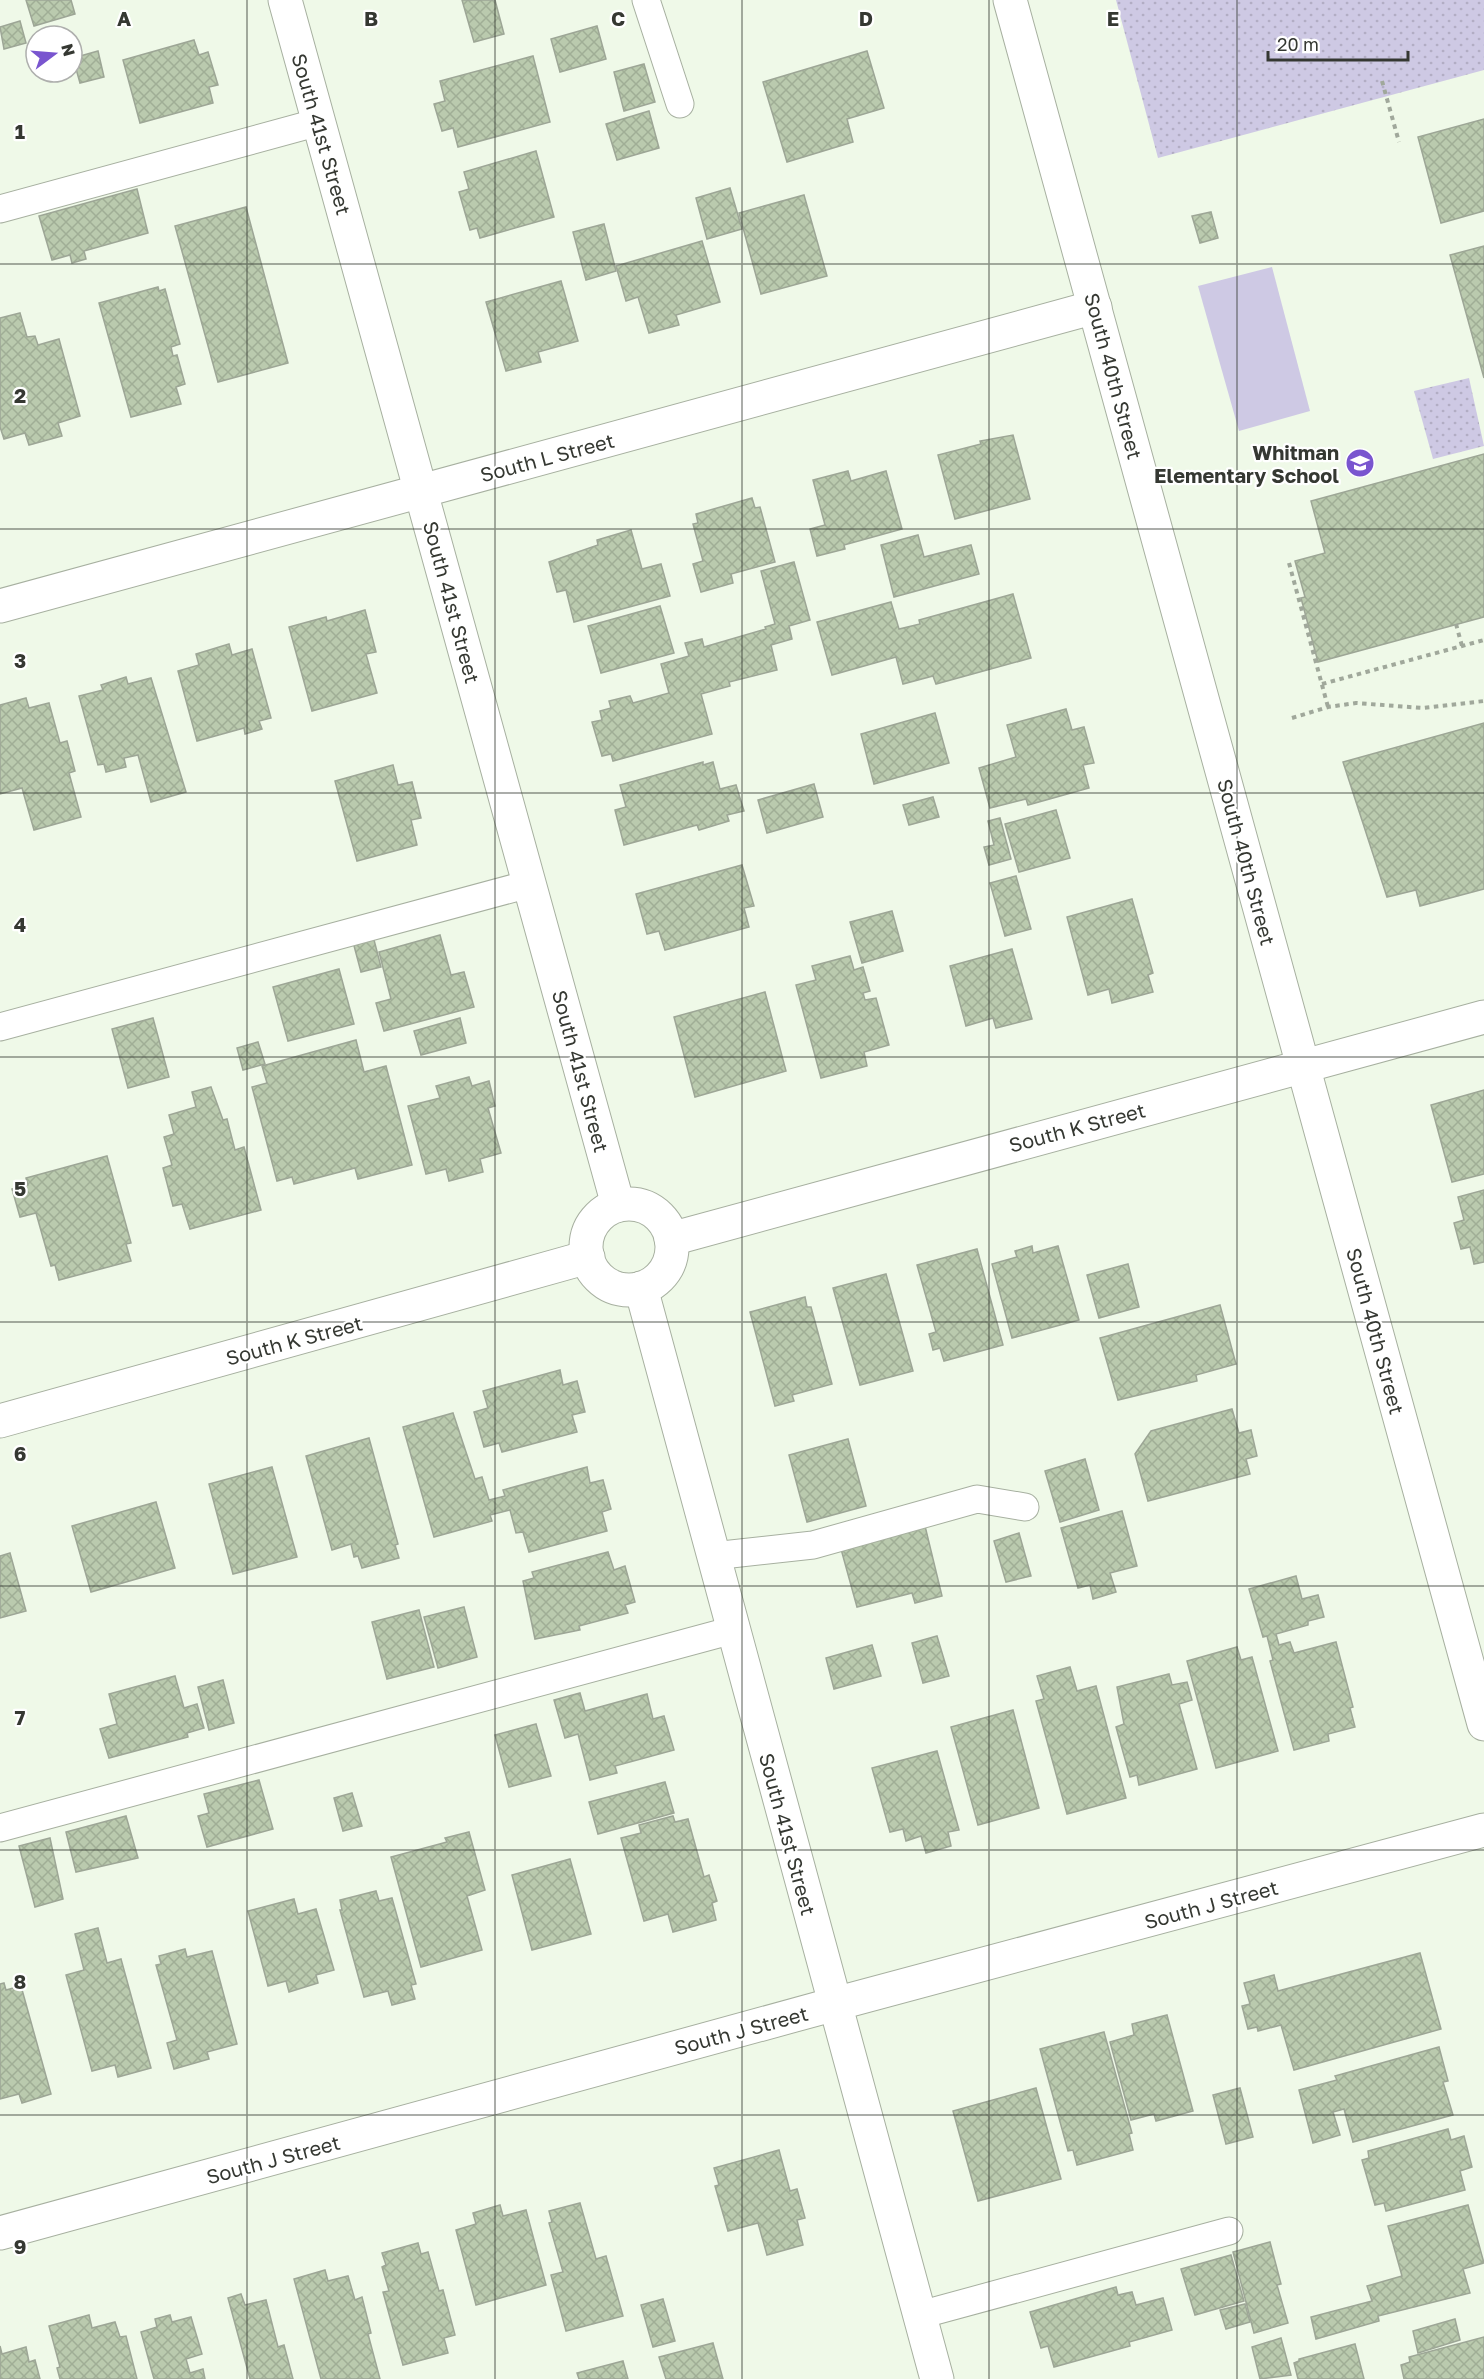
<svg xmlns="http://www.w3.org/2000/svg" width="1484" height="2379" font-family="'Golos Text',sans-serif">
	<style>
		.green { fill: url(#green-dots) }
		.pitch { fill: #cec9e4 }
		.building { fill: url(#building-cross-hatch); stroke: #9da696; stroke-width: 1.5 }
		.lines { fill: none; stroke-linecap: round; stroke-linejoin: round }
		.service-casing { stroke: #a7b0a0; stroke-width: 29 }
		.minor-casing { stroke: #a7b0a0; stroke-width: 35 }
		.path { stroke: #a0a89b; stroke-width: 4; stroke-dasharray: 4.5 4.5; stroke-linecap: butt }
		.service { stroke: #fff; stroke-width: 27 }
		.minor { stroke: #fff; stroke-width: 33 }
		.grid { fill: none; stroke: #353832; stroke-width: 1.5; stroke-opacity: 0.55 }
		.labels { text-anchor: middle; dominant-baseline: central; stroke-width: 4.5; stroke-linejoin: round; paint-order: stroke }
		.street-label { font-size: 20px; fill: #353832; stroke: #fff }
		.poi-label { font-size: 20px; font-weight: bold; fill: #353832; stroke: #fff; text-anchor: end }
		.grid-label { font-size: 20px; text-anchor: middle; font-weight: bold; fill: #353832; stroke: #fff; stroke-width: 4.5; stroke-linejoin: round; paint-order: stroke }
	</style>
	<defs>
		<pattern id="green-dots" width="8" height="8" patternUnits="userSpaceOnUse" patternTransform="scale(1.5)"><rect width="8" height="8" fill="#cec9e4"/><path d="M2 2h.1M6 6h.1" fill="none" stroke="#b2adc4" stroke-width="1.8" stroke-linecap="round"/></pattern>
		<pattern id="building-cross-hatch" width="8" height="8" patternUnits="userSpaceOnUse" patternTransform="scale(1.5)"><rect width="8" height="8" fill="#bacaae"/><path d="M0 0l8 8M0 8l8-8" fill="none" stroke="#a0ae96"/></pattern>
	</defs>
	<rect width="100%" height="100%" fill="#eff9e8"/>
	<g class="green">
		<path d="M1116 0H1484V70L1158 158Z"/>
		<path d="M1469 378 1484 446 1433 459 1414 391Z"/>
	</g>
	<path class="pitch" d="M1272 267 1310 411 1239 431 1198 286Z"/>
	<g class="building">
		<path d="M26 0H71L75 14 34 26Z"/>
		<path d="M462 0H495L504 34 474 42Z"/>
		<path d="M20 21 26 43 4 49 0 27Z"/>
		<path d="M597 26 606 59 560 72 551 39Z"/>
		<path d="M194 40 199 55 208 52 218 85 209 87 213 103 140 123 123 60Z"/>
		<path d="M98 51 104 77 80 83 73 58Z"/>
		<path d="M867 51 884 108 847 119 853 142 787 162 763 82Z"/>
		<path d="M533 56 550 122 458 147 453 128 442 131 434 104 445 101 440 81Z"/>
		<path d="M644 64 655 102 624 111 614 72Z"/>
		<path d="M649 111 659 148 617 160 606 124Z"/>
		<path d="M1484 119V211L1441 223 1418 137Z"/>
		<path d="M536 151 554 217 480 238 477 228 470 230 459 192 469 189 464 172Z"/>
		<path d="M730 188 742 229 707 239 696 198Z"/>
		<path d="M137 189 148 233 84 251 86 259 72 263 70 255 52 260 39 216Z"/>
		<path d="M804 195 827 276 761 294 739 213Z"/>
		<path d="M246 207 288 363 218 382 175 226Z"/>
		<path d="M1211 212 1218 238 1200 243 1192 216Z"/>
		<path d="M604 224 616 271 586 280 573 232Z"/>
		<path d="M702 241 720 302 676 315 679 325 649 333 638 297 626 301 616 266Z"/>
		<path d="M1484 246V378L1450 255Z"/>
		<path d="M561 281 578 341 538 352 541 362 506 371 486 302Z"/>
		<path d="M158 287 159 291 165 289 180 344 171 347 173 356 177 355 185 384 176 387 181 404 131 417 99 303Z"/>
		<path d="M20 313 27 337 35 336 38 345 59 339 80 416 58 423 62 436 29 445 25 433 4 439 0 427V318Z"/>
		<path d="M1013 435 1030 499 955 519 938 455 981 444 980 441Z"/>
		<path d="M1484 454V617L1318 662 1301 598 1305 597 1295 561 1325 553 1311 501Z"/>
		<path d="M848 471 851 481 886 471 902 529 844 545 845 549 817 556 810 529 825 525 813 480Z"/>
		<path d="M752 498 755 508 760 507 775 562 731 574 733 583 701 592 693 564 703 561 693 524 698 523 696 514Z"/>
		<path d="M631 530 642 569 661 564 670 596 574 622 566 590 557 592 549 562 598 545 597 540Z"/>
		<path d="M918 535 924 557 971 545 979 574 894 597 881 545Z"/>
		<path d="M794 562 810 620 789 626 792 639 771 645 777 670 729 682 730 686 701 694 712 734 613 761 611 754 602 756 592 722 602 720 600 711 611 708 609 701 630 696 633 703 669 693 661 664 689 656 685 643 702 639 704 647 766 629 765 627 775 624 761 571Z"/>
		<path d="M1013 594 1031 658 936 684 933 676 903 684 896 657 832 675 817 622 891 602 899 629 920 624 919 620Z"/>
		<path d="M660 606 674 653 601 673 588 626Z"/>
		<path d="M365 610 376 652 366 654 377 693 312 711 289 627 326 617 327 621Z"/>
		<path d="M229 644 232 655 252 649 271 718 259 721 262 729 245 734 244 728 197 741 178 671 199 665 196 654Z"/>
		<path d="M126 677 128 684 151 678 186 792 151 802 138 755 124 758 126 767 106 772 104 764 98 765 79 696 103 690 101 685Z"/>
		<path d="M26 698 29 708 49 703 60 743 67 741 75 771 69 773 81 817 34 830 22 788 0 794V705Z"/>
		<path d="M1066 709 1072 730 1084 727 1094 763 1083 765 1089 788 1028 805 1026 799 990 808 979 768 1016 757 1007 725Z"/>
		<path d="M935 713 949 763 874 784 861 734Z"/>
		<path d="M1484 723V889L1420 906 1416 890 1387 897 1343 762Z"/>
		<path d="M703 762V765L713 762 720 789 736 785 744 811 727 815 729 821 699 830 697 825 624 845 615 810 626 807 620 785Z"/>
		<path d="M393 765 398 785 412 782 421 818 411 820 417 845 357 861 335 781Z"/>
		<path d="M814 784 823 817 767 833 758 800Z"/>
		<path d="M933 797 939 817 909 825 903 805Z"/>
		<path d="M1056 810 1070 858 1019 872 1005 824Z"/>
		<path d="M1000 818 1011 859 989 865 984 847 994 845 988 821Z"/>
		<path d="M742 865 754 906 744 908 749 927 665 950 659 931 647 934 636 894Z"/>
		<path d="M1016 876 1031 929 1005 936 990 883Z"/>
		<path d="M1132 899 1153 973 1148 975 1153 992 1112 1003 1109 989 1088 995 1067 917Z"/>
		<path d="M892 911 903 951 862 963 850 922Z"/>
		<path d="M440 935 451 975 464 972 474 1007 384 1031 376 1003 391 999 379 952Z"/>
		<path d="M373 936 381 967 361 972 353 942Z"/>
		<path d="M1012 949 1032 1019 996 1028 993 1018 966 1026 950 966Z"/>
		<path d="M850 956 854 970 863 967 870 991 863 993 865 1000 876 998 889 1045 864 1052 867 1066 821 1078 796 985 816 980 812 966Z"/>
		<path d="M339 969 354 1024 288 1041 273 987Z"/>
		<path d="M765 992 786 1071 695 1097 674 1017Z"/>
		<path d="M153 1018 169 1077 128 1088 112 1029Z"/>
		<path d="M460 1018 466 1043 421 1055 414 1031Z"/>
		<path d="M356 1040 364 1072 386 1066 412 1165 358 1179 355 1168 294 1184 292 1177 277 1181 252 1087 267 1083 262 1066Z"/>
		<path d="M258 1042 265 1064 243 1070 237 1048Z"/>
		<path d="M469 1077 472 1086 489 1081 495 1106 488 1108 501 1153 480 1159 483 1172 449 1181 446 1169 426 1174 408 1106 440 1098 436 1086Z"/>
		<path d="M211 1087 223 1120 227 1119 235 1150 244 1147 261 1210 190 1229 182 1204 173 1206 163 1168 172 1165 164 1137 174 1134 169 1115 196 1107 192 1092Z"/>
		<path d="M1484 1090V1174L1452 1182 1431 1105Z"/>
		<path d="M107 1156 131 1243 126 1244 131 1261 59 1280 55 1265 51 1266 36 1213 20 1217 12 1189 28 1185 26 1178Z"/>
		<path d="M1484 1190V1262L1474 1264 1470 1247 1461 1249 1454 1223 1464 1220 1458 1197Z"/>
		<path d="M1032 1246 1033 1253 1058 1246 1079 1320 1012 1338 992 1264 1017 1257 1015 1251Z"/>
		<path d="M977 1249 1003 1345 944 1361 940 1348 933 1350 929 1334 936 1332 917 1265Z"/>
		<path d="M1128 1264 1139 1307 1099 1318 1087 1275Z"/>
		<path d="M886 1274 913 1371 860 1385 833 1288Z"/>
		<path d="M805 1297 807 1307H811L832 1384 792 1395 794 1401 775 1406 750 1312Z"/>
		<path d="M1220 1305 1236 1364 1196 1375 1197 1381 1118 1400 1100 1338Z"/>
		<path d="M560 1370 563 1385 577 1381 585 1412 572 1415 577 1432 502 1452 499 1443 484 1447 474 1412 488 1408 483 1391Z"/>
		<path d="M1232 1409 1239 1433 1251 1430 1257 1456 1246 1459 1250 1474 1148 1501 1135 1454 1151 1431Z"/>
		<path d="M453 1413 475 1479 482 1477 489 1500 505 1496 503 1490 587 1467 590 1483 603 1480 611 1509 602 1512 607 1531 529 1552 523 1532 516 1533 510 1510 490 1515 492 1521 434 1537 403 1427Z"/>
		<path d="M369 1438 398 1544 395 1545 399 1558 362 1568 358 1556 354 1557 351 1544 332 1550 306 1456Z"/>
		<path d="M848 1439 866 1506 807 1522 789 1455Z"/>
		<path d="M1085 1459 1099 1510 1060 1522 1045 1471Z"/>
		<path d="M272 1467 297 1557 233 1574 209 1484Z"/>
		<path d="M156 1502 175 1568 91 1592 72 1526Z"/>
		<path d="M1122 1511 1137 1566 1110 1573 1116 1592 1093 1599 1090 1585 1078 1588 1061 1528Z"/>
		<path d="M925 1526 942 1596 915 1603 912 1593 857 1607 841 1549Z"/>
		<path d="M1019 1533 1031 1576 1006 1582 994 1541Z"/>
		<path d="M608 1552 614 1570 625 1566 635 1602 625 1605 628 1613 579 1626 580 1630 535 1639 523 1581 534 1578 532 1572Z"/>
		<path d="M10 1553 26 1611 0 1618V1556Z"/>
		<path d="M1296 1576 1302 1599 1318 1595 1324 1617 1308 1621V1625L1276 1634 1279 1645 1290 1642 1294 1653 1336 1642 1353 1707 1350 1708 1355 1727 1328 1734 1329 1741 1294 1750 1270 1661 1273 1660 1267 1636 1263 1637 1249 1589Z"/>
		<path d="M464 1607 477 1657 438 1668 424 1617Z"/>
		<path d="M419 1610 434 1667 387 1679 372 1622Z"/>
		<path d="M937 1636 949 1676 923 1683 912 1643Z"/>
		<path d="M872 1645 881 1676 834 1689 826 1658Z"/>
		<path d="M1237 1647 1241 1660 1252 1657 1278 1751 1216 1768 1187 1661Z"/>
		<path d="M1070 1667 1077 1691 1096 1686 1126 1798 1067 1814 1036 1701 1044 1699 1037 1676Z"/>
		<path d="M1169 1674 1172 1685 1187 1682 1192 1700 1179 1704 1197 1769 1139 1785 1137 1775 1130 1777 1116 1727 1124 1724 1117 1687Z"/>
		<path d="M175 1676 184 1708 197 1704 204 1728 187 1733 188 1737 109 1758 100 1729 117 1724 109 1694Z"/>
		<path d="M223 1680 234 1723 209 1730 198 1687Z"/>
		<path d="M580 1693 585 1711 647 1694 653 1719 664 1716 674 1750 615 1766 617 1773 590 1780 578 1734 565 1738 554 1700Z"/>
		<path d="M1013 1710 1039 1808 978 1825 951 1727Z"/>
		<path d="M536 1724 551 1776 509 1787 495 1735Z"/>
		<path d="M937 1751 959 1830 948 1832 951 1846 926 1853 921 1836 906 1841 903 1829 890 1832 872 1768Z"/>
		<path d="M259 1780 273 1829 207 1847 198 1816 209 1813 204 1794Z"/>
		<path d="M665 1782 674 1813 598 1834 589 1802Z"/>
		<path d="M352 1793 362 1826 343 1831 334 1798Z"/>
		<path d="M126 1816 138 1858 76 1872 66 1832Z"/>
		<path d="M673 1816 675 1822 688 1819 704 1877 709 1875 717 1901 712 1903 716 1920 673 1932 668 1914 644 1921 621 1838 641 1833 639 1825Z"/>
		<path d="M469 1832 485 1890 467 1896 482 1950 421 1967 391 1857 447 1842 445 1838Z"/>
		<path d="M50 1838 63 1899 35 1907 19 1846Z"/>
		<path d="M570 1859 591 1934 532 1950 512 1875Z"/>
		<path d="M376 1891 379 1901 392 1898 416 1984 411 1985 415 1999 392 2005 388 1991 364 1997 340 1910H342L340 1900Z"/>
		<path d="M294 1899 298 1914 316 1909 334 1970 316 1975 318 1983 289 1992 286 1981 268 1986 248 1911Z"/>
		<path d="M98 1928 107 1963 121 1959 151 2068 118 2077 115 2065 92 2071 66 1975 84 1970 75 1934Z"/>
		<path d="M185 1949 187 1957 212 1951 237 2044 207 2052 209 2059 174 2069 167 2043 177 2040 156 1965 161 1964 159 1956Z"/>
		<path d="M1420 1953 1441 2029 1294 2070 1281 2025 1258 2031 1257 2027 1248 2029 1242 2006 1250 2004 1244 1983 1274 1975 1278 1991Z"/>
		<path d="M4 1983 6 1990 21 1986 51 2094 22 2103 19 2094 0 2099V1984Z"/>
		<path d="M1167 2015 1193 2111 1156 2121 1154 2114 1131 2120 1110 2042 1134 2035 1132 2024Z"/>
		<path d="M1104 2032 1132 2133 1129 2134 1133 2150 1077 2165 1073 2150 1068 2151 1040 2049Z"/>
		<path d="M1439 2047 1448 2081 1443 2082 1453 2115 1353 2142 1344 2109 1333 2112 1340 2135 1313 2143 1299 2090 1337 2080 1335 2076Z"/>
		<path d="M1036 2088 1061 2179 978 2201 953 2111Z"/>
		<path d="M1240 2088 1253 2137 1226 2144 1213 2095Z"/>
		<path d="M1448 2129 1451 2140 1464 2136 1472 2167 1460 2171 1465 2190 1386 2211 1384 2203 1375 2205 1362 2160 1369 2158 1368 2151Z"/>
		<path d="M779 2150 790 2191 797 2189 805 2218 797 2220 803 2245 767 2255 758 2223 728 2231 715 2186 719 2185 714 2168Z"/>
		<path d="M580 2203 596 2259 606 2256 623 2316 566 2331 551 2275 563 2272 549 2223 552 2222 549 2211Z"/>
		<path d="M500 2205 503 2216 526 2210 546 2285 476 2305 456 2230 476 2224 473 2213Z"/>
		<path d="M1468 2205 1484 2263 1463 2269 1470 2293 1378 2316 1379 2321 1316 2339 1311 2317 1372 2301 1367 2286 1402 2276 1388 2226Z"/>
		<path d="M1270 2242 1281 2284 1277 2285 1288 2323 1254 2333 1233 2252Z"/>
		<path d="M418 2243 421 2254 428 2252 439 2291 443 2290 455 2335 444 2338 448 2353 403 2365 383 2292 389 2291 382 2267 386 2265 382 2253Z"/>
		<path d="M1231 2255 1244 2301 1195 2315 1181 2269Z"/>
		<path d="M325 2270 328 2281 348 2276 355 2300 362 2297 371 2333 368 2334 380 2379H321L294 2279Z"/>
		<path d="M1116 2287 1118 2295 1132 2292 1136 2305 1163 2298 1172 2330 1129 2342 1130 2346 1054 2367 1048 2346 1041 2348 1030 2312Z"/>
		<path d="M241 2294 245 2305 266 2300 278 2347 284 2345 293 2379H250L228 2298Z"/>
		<path d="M663 2299 675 2341 653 2347 641 2305Z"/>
		<path d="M1245 2304 1250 2322 1226 2329 1220 2310Z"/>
		<path d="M89 2315 92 2328 115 2322 120 2337 126 2336 137 2379H60L57 2368 60 2367 49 2326Z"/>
		<path d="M170 2315 172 2322 191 2317 202 2354 186 2359 190 2373 203 2369 205 2379H154L141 2332 157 2327 155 2319Z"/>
		<path d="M1455 2319 1460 2340 1418 2353 1413 2331Z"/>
		<path d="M1484 2337V2379H1404L1401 2365 1410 2362 1409 2357Z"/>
		<path d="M1281 2338 1291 2375 1260 2379 1252 2347Z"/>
		<path d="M713 2343 723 2379H666L659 2357Z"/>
		<path d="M1355 2344 1364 2379H1298L1294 2363 1299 2361V2359Z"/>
		<path d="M0 2346 2 2354 26 2347 29 2362 35 2360 40 2379H0Z"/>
		<path d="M623 2361 628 2379H579L577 2373Z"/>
	</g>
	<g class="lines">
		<g class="service-casing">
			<g id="service">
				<path d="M646 0 680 104"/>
				<path d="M0 209 319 122"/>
				<path d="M0 1027 529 884"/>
				<path d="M713 1556 813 1545 977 1499 1025 1507"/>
				<path d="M0 1828 733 1630"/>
				<path d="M920 2315 1229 2231"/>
			</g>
		</g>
		<g class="minor-casing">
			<g id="minor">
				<path d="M285 0 618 1205"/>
				<path d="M1010 0 1484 1724"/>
				<path d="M0 606 1095 307"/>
				<circle cx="629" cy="1247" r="43"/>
				<path d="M671 1239 1484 1017"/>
				<path d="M641 1288 937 2379"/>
				<path d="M0 1421 588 1257"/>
				<path d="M0 2233 835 2004 1484 1830"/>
			</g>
		</g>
		<g class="path">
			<path d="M1382 81 1399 142"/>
			<path d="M1289 563 1328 707"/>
			<path d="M1456 624 1462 646"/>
			<path d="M1322 684 1484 640"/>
			<path d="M1292 718 1328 707 1356 703 1423 708 1484 701"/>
		</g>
		<use href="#service" class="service"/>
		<use href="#minor" class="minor"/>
	</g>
	<path class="grid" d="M247 0V2379M495 0V2379M742 0V2379M989 0V2379M1237 0V2379M0 264H1484M0 529H1484M0 793H1484M0 1057H1484M0 1322H1484M0 1586H1484M0 1850H1484M0 2115H1484"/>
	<defs>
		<g id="school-disc" transform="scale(1.5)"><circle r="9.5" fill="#7955cf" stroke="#fff"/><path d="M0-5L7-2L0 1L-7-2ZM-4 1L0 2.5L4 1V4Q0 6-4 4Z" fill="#fff"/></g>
	</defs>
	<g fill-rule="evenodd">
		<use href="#school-disc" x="1360" y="463"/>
	</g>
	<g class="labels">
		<g class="street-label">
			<text transform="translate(322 134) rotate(74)">South 41st Street</text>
			<text transform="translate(1114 376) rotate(75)">South 40th Street</text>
			<text transform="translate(547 457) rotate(-15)">South L Street</text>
			<text transform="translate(452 602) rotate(75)">South 41st Street</text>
			<text transform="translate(1247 862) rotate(75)">South 40th Street</text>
			<text transform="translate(581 1071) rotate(75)">South 41st Street</text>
			<text transform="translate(1077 1127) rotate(-15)">South K Street</text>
			<text transform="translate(1376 1331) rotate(75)">South 40th Street</text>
			<text transform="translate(294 1340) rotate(-15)">South K Street</text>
			<text transform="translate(788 1834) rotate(75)">South 41st Street</text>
			<text transform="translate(1211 1904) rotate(-15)">South J Street</text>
			<text transform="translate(741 2030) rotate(-15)">South J Street</text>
			<text transform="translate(273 2159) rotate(-15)">South J Street</text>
		</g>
		<g class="poi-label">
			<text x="1339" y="452">Whitman<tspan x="1339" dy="23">Elementary School</tspan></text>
		</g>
	</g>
	<g class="grid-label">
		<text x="124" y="26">A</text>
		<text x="371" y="26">B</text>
		<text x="618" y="26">C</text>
		<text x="866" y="26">D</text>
		<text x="1113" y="26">E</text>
		<text x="20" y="139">1</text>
		<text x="20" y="403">2</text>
		<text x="20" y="668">3</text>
		<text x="20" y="932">4</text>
		<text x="20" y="1196">5</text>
		<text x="20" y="1461">6</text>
		<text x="20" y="1725">7</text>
		<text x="20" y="1989">8</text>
		<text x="20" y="2254">9</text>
	</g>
	<g transform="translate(54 54) rotate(74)"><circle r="28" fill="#ffffff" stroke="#aeafad" stroke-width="1.5"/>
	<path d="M0-4.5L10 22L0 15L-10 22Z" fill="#7955cf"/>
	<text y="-9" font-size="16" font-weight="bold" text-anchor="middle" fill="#353832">N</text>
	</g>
	<path d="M1268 51v9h140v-9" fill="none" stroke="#353832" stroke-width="3"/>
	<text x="1277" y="51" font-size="18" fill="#353832" stroke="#ffffff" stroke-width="4.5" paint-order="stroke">20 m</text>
</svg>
